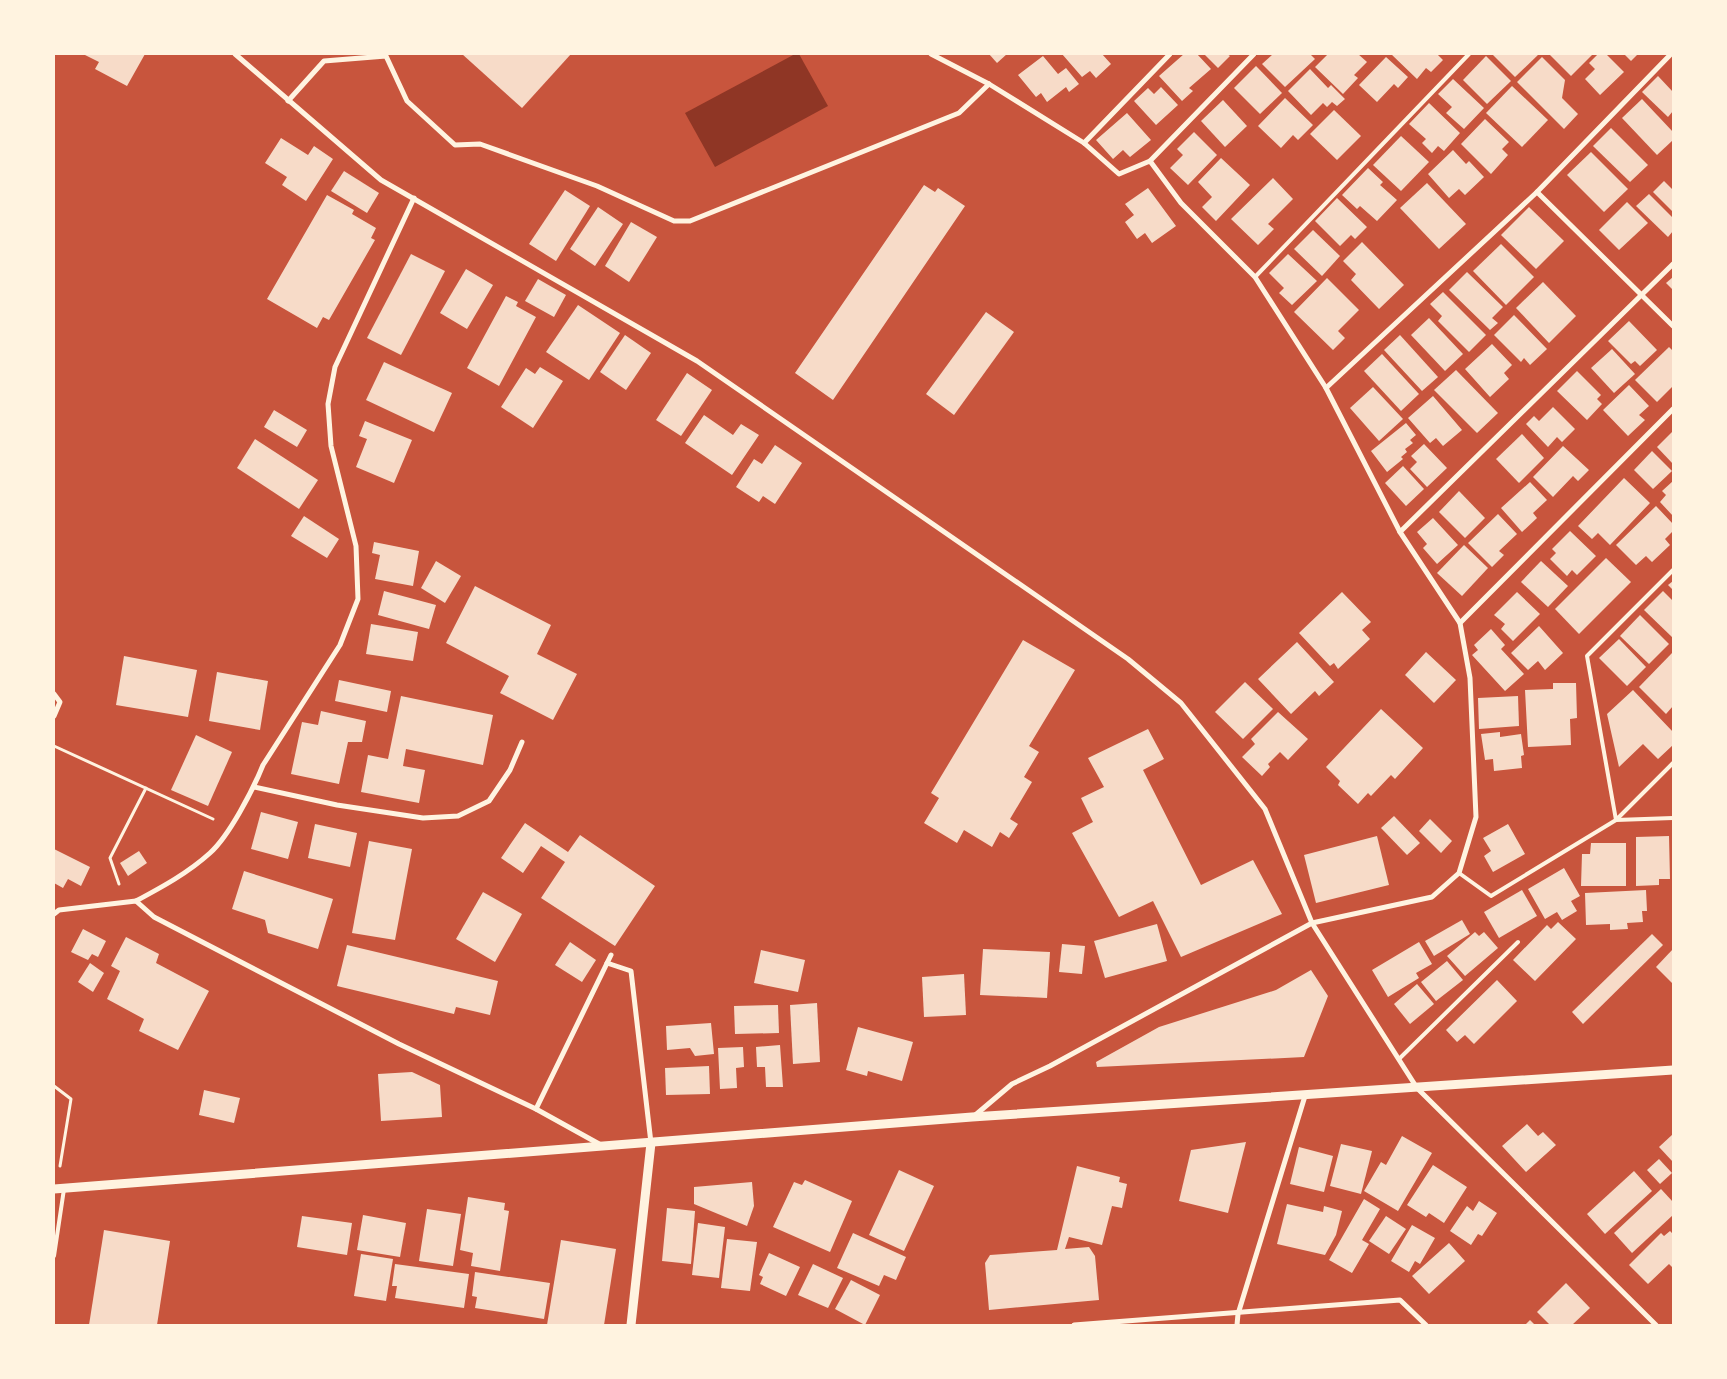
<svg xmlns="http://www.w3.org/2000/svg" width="1727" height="1379" font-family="Jost,sans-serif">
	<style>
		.water { fill: #8f3625 }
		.building { fill: #f7dbc8 }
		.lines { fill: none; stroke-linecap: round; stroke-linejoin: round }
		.path { stroke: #fff3e0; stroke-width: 3 }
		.service { stroke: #fff3e0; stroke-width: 4 }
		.minor { stroke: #fff3e0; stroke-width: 5 }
		.tertiary { stroke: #fff3e0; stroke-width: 9 }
	</style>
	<rect width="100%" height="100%" fill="#c8553d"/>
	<path class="water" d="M795 54H799L828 106 715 167 685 113Z"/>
	<g class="building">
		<path d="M83 54H145L127 86 95 69 99 62Z"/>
		<path d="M462 54H571L522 108Z"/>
		<path d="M989 54H1007L997 63Z"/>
		<path d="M1062 54H1102L1111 64 1096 78 1090 71 1082 77Z"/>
		<path d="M1184 54H1197L1211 69 1189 88 1193 91 1182 101 1159 76Z"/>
		<path d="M1204 54H1227L1230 56 1218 68Z"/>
		<path d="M1273 54H1310L1315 59 1285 87 1262 64Z"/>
		<path d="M1328 54H1358L1367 62 1354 75 1358 78 1343 94 1315 67Z"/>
		<path d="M1391 54H1437L1443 60 1431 72 1426 68 1417 79Z"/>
		<path d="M1494 54H1539L1515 77 1493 55Z"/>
		<path d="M1549 54H1593L1571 76Z"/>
		<path d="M1598 54H1606L1624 72 1600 95 1585 79 1595 69 1589 63Z"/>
		<path d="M1624 54H1638L1631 61Z"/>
		<path d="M1043 56 1058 74 1066 68 1079 84 1069 92 1066 87 1047 102 1041 93 1036 97 1018 75Z"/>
		<path d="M1486 56 1511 81 1487 104 1463 80Z"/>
		<path d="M1386 57 1408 77 1398 88 1394 84 1377 102 1359 85Z"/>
		<path d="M1542 57 1565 80 1562 98 1578 114 1564 129 1517 82Z"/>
		<path d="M1256 66 1282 93 1260 114 1234 88Z"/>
		<path d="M1310 69 1328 88 1331 85 1345 99 1337 106 1332 102 1327 107 1323 103 1311 115 1288 91Z"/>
		<path d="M1658 76 1673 92V111L1668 117 1642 92Z"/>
		<path d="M1453 79 1484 108 1464 129 1446 113 1452 107 1438 94Z"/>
		<path d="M1512 86 1548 120 1522 147 1486 113Z"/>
		<path d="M1161 87 1178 105 1156 125 1134 101 1148 88 1154 94Z"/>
		<path d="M1285 98 1313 125 1298 140 1293 135 1281 148 1258 126Z"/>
		<path d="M1642 99 1673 132V140L1657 155 1622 118Z"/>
		<path d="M1223 100 1247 126 1225 147 1201 121Z"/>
		<path d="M1429 103 1460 133 1444 151 1438 146 1432 153 1422 143 1426 139 1409 124Z"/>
		<path d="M1334 110 1361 136 1337 160 1310 134Z"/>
		<path d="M1127 113 1151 140 1130 157 1123 150 1113 159 1096 140Z"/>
		<path d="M1485 119 1509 142 1502 149 1508 155 1491 174 1461 144Z"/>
		<path d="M1611 128 1648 165 1630 182 1593 146Z"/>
		<path d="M1194 132 1217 155 1188 185 1170 168 1183 155 1177 149Z"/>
		<path d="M1401 136 1429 162 1401 191 1373 165Z"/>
		<path d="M281 138 308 155 314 146 333 159 306 201 282 185 287 177 265 163Z"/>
		<path d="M1453 150 1466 164 1469 161 1484 177 1465 195 1459 189 1449 198 1428 174Z"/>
		<path d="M1591 152 1628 189 1604 212 1567 175Z"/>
		<path d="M1221 158 1250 185 1216 221 1202 207 1212 197 1198 182Z"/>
		<path d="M1368 168 1383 182 1380 185 1397 200 1377 221 1360 206 1357 209 1342 195Z"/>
		<path d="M344 171 379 193 367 213 331 191Z"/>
		<path d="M1273 178 1293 199 1268 224 1274 229 1258 245 1231 219Z"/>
		<path d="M1664 181 1673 190V212L1653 192Z"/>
		<path d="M1427 183 1466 224 1439 249 1400 208Z"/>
		<path d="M924 185 935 192 938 188 965 206 833 400 795 373Z"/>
		<path d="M1148 188 1176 226 1152 243 1145 233 1137 239 1125 222 1134 215 1125 204Z"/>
		<path d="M565 190 590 206 556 261 529 244Z"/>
		<path d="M1649 194 1673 218V231L1668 237 1636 206Z"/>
		<path d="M327 195 354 210 352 214 376 228 371 238 375 240 329 320 323 317 317 328 267 299Z"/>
		<path d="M1337 198 1367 227 1355 239 1351 235 1340 246 1315 221Z"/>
		<path d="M1627 202 1648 223 1619 250 1599 230Z"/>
		<path d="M598 207 623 224 595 266 570 249Z"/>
		<path d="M1529 207 1564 241 1536 269 1501 235Z"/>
		<path d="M631 222 657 237 629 282 605 266Z"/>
		<path d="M1313 230 1340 256 1322 276 1294 249Z"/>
		<path d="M1362 242 1404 285 1379 309 1351 280 1356 274 1343 261Z"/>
		<path d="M1501 244 1534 277 1506 305 1473 271Z"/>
		<path d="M411 254 445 271 401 355 367 338Z"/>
		<path d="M1288 254 1317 281 1292 305 1279 293 1284 288 1269 273Z"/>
		<path d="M466 269 493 285 467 329 440 313Z"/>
		<path d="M1467 272 1503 307 1492 318 1498 323 1490 330 1449 290Z"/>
		<path d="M1673 277V290L1666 283Z"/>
		<path d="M1327 278 1359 310 1338 331 1345 338 1333 350 1294 312Z"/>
		<path d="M538 279 566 295 554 317 525 301Z"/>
		<path d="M1543 282 1576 316 1549 343 1516 308Z"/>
		<path d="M1443 292 1486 335 1469 352 1438 321 1442 316 1430 304Z"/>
		<path d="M506 296 518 302 516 306 536 317 499 386 467 368Z"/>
		<path d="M578 305 620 333 589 380 546 352Z"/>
		<path d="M986 312 1014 332 954 415 926 394Z"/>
		<path d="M1514 315 1547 349 1530 365 1524 358 1521 362 1494 335Z"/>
		<path d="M1429 318 1463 354 1445 371 1411 335Z"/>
		<path d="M1629 321 1657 350 1640 366 1635 361 1631 364 1608 341Z"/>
		<path d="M625 335 651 353 626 390 600 372Z"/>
		<path d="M1400 335 1438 377 1422 391 1384 350Z"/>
		<path d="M1492 344 1512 365 1504 373 1509 379 1490 397 1465 369Z"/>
		<path d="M1669 347 1673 351V386L1657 402 1635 380Z"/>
		<path d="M1612 349 1635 374 1614 393 1591 368Z"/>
		<path d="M1382 354 1419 394 1401 411 1364 371Z"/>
		<path d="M384 362 452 393 434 432 366 400Z"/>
		<path d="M540 367 563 381 533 428 501 407 526 368 535 374Z"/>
		<path d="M1456 370 1498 413 1477 433 1434 390Z"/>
		<path d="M1577 371 1601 395 1597 399 1602 404 1587 420 1557 391Z"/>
		<path d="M687 373 712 390 681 436 656 420Z"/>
		<path d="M1629 385 1649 406 1639 415 1645 420 1628 436 1603 410Z"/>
		<path d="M1373 387 1403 419 1379 441 1350 408Z"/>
		<path d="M1433 396 1462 430 1443 446 1436 438 1430 443 1408 418Z"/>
		<path d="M1553 407 1575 429 1562 442 1557 437 1548 447 1526 424 1534 416 1539 421Z"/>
		<path d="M274 410 307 430 297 447 264 427Z"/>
		<path d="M704 415 733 435 741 424 759 435 732 475 685 443Z"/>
		<path d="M365 421 412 440 394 483 356 467 367 439 359 436Z"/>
		<path d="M1406 423 1416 435 1410 440 1413 443 1405 449 1407 452 1401 457 1403 459 1387 472 1371 451Z"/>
		<path d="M1673 431V464L1657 447Z"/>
		<path d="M1522 434 1544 458 1519 483 1496 459Z"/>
		<path d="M255 439 318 480 299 509 237 468Z"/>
		<path d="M1424 444 1447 468 1427 487 1410 469 1417 462 1411 456Z"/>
		<path d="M775 445 802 463 775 504 763 496 759 502 736 487 754 459 762 464Z"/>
		<path d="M1563 446 1589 470 1578 481 1573 476 1553 497 1533 477Z"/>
		<path d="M1652 451 1672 471 1653 489 1634 470Z"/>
		<path d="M1403 466 1424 489 1406 506 1385 483Z"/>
		<path d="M1624 478 1650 503 1610 545 1598 533 1592 539 1578 526Z"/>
		<path d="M1673 481V516L1660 502 1666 495 1662 491Z"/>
		<path d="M1530 482 1547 500 1533 513 1537 518 1522 532 1501 508Z"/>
		<path d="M1459 491 1485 518 1465 538 1439 512Z"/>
		<path d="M1656 506 1673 524V531L1665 539 1670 545 1652 562 1646 556 1636 565 1616 545Z"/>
		<path d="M1498 514 1517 534 1499 551 1504 555 1492 567 1468 543Z"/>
		<path d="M304 516 339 539 327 558 291 536Z"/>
		<path d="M1433 518 1458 545 1437 564 1423 548 1427 544 1417 532Z"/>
		<path d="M1570 531 1596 556 1577 575 1572 570 1567 576 1550 559 1556 553 1552 549Z"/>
		<path d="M374 542 419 551 413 586 375 579 380 555 372 553Z"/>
		<path d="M1464 545 1488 568 1462 596 1437 573Z"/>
		<path d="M1606 558 1631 582 1579 634 1555 609Z"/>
		<path d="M436 561 461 576 445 603 421 588Z"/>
		<path d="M1541 561 1568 586 1548 607 1521 582Z"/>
		<path d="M1673 581V590L1668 585Z"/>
		<path d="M475 586 551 625 537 654 577 674 553 720 500 693 509 676 446 643Z"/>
		<path d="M384 591 436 605 429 629 378 615Z"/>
		<path d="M1663 591 1673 601V638L1644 610Z"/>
		<path d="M1342 592 1371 622 1362 630 1370 639 1338 669 1334 663 1330 666 1299 633Z"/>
		<path d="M1517 592 1540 614 1513 641 1501 629 1505 624 1494 615Z"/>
		<path d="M1640 615 1669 644 1649 664 1620 636Z"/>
		<path d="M371 624 418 632 413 661 366 654Z"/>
		<path d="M1539 626 1563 653 1545 670 1538 661 1528 670 1511 653Z"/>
		<path d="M1491 629 1505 645 1501 649 1524 674 1505 691 1472 655 1478 650 1474 645Z"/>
		<path d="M1619 639 1646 667 1627 686 1599 658Z"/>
		<path d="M1023 640 1075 670 1029 746 1039 752 1024 777 1032 782 1010 819 1018 824 1009 838 1000 832 992 847 964 830 957 843 924 823 939 798 931 793Z"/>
		<path d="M1297 642 1334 682 1319 696 1315 691 1291 714 1258 679Z"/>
		<path d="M1426 652 1456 680 1434 703 1405 675Z"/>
		<path d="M1673 652V706L1666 714 1639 687Z"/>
		<path d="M124 656 197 670 188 717 116 705Z"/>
		<path d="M217 672 268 681 260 730 209 721Z"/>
		<path d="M339 680 391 691 387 712 335 701Z"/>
		<path d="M1245 682 1273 709 1243 739 1215 712Z"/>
		<path d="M1553 683H1576L1577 718 1570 719 1571 745 1528 747 1525 690 1553 689Z"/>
		<path d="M1633 690 1673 732V745L1658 759 1643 744 1619 767 1607 714Z"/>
		<path d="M401 696 493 715 483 765 406 749 403 766 425 770 419 803 361 792 368 755 388 759Z"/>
		<path d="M1518 696 1519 726 1479 729 1478 698Z"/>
		<path d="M1381 709 1423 748 1395 779 1391 775 1371 796 1368 793 1358 804 1338 785 1340 781 1326 767Z"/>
		<path d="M321 711 366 721 362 742H348L339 784 291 774 302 722 318 725Z"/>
		<path d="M1278 712 1308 739 1288 760 1280 752 1268 764 1270 767 1262 776 1242 757 1255 744 1251 739Z"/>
		<path d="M1148 729 1164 759 1143 770 1201 885 1253 860 1282 914 1181 957 1153 901 1119 917 1072 833 1093 822 1081 798 1104 787 1088 758Z"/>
		<path d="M1500 732V737L1521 734 1524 755 1521 756 1522 768 1494 771 1493 759 1485 760 1481 734Z"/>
		<path d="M196 735 232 752 208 806 171 790Z"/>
		<path d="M261 812 298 822 288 859 251 849Z"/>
		<path d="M1394 816 1420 843 1407 855 1381 828Z"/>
		<path d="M1430 819 1452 841 1441 853 1419 831Z"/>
		<path d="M525 823 568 852 580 835 655 886 615 946 541 898 565 862 541 846 523 873 501 858Z"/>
		<path d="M315 824 357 833 350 867 308 858Z"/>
		<path d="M1508 824 1525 854 1493 872 1484 856 1491 851 1483 838Z"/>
		<path d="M1377 836 1389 885 1316 903 1304 855Z"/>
		<path d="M1669 836 1670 879H1659V885L1636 886V837Z"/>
		<path d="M369 841 412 849 395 940 352 933Z"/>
		<path d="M1591 843H1626V886H1581L1582 854H1590Z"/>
		<path d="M54 849 90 867 81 886 68 879 63 888 54 883Z"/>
		<path d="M139 851 147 863 128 876 120 863Z"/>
		<path d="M1564 868 1580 896 1571 901 1577 911 1562 920 1557 912 1545 919 1528 889Z"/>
		<path d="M244 871 333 899 318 949 268 933 265 920 232 909Z"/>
		<path d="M1522 890 1537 916 1499 938 1484 912Z"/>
		<path d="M1646 890 1647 911H1642L1643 922 1627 923 1628 929 1610 930V924L1586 925 1585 893Z"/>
		<path d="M483 892 522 914 495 962 456 939Z"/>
		<path d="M1462 920 1470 934 1434 956 1425 941Z"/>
		<path d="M1558 922 1576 939 1535 981 1513 960 1547 925 1551 929Z"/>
		<path d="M1157 924 1167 961 1105 978 1094 941Z"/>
		<path d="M83 929 106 941 98 957 92 954 88 960 71 952Z"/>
		<path d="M1475 932 1479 936 1484 932 1498 948 1465 976 1447 956Z"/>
		<path d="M1652 934 1663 945 1583 1024 1572 1012Z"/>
		<path d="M126 937 159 954 156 963 209 991 178 1050 139 1031 144 1019 107 999 120 971 111 966Z"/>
		<path d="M570 942 596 960 582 982 555 965Z"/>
		<path d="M1419 942 1432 964 1416 973 1419 978 1388 997 1372 970Z"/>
		<path d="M1062 944 1085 946 1082 974 1059 972Z"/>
		<path d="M347 945 498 981 490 1015 456 1007 454 1014 337 986Z"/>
		<path d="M983 949 1050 952 1047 998 980 995Z"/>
		<path d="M1673 949V984L1656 967Z"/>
		<path d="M761 950 805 960 798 992 754 983Z"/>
		<path d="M1447 961 1463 980 1436 1001 1421 982Z"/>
		<path d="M90 963 104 973 93 992 78 982Z"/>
		<path d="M1311 970 1328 996 1304 1057 1097 1067 1096 1062 1159 1027 1276 990Z"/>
		<path d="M964 974 966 1015 924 1017 922 977Z"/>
		<path d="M1497 980 1517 1001 1474 1044 1465 1035 1457 1042 1446 1030Z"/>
		<path d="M1417 984 1434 1004 1410 1024 1394 1004Z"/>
		<path d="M817 1003 820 1062 793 1064 790 1005Z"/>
		<path d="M778 1005 779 1033 735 1034 734 1006Z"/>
		<path d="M711 1023 714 1054 695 1056 690 1048 667 1050 666 1026Z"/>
		<path d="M858 1027 913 1042 902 1081 868 1071 867 1076 846 1070Z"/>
		<path d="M780 1045 783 1087H766L765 1067H757L756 1047Z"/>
		<path d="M743 1047 744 1067 736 1068 737 1088 720 1089 718 1048Z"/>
		<path d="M709 1066 710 1094 666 1095 665 1068Z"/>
		<path d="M412 1072 440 1085 442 1117 381 1121 378 1074Z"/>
		<path d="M204 1090 240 1098 234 1123 199 1115Z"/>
		<path d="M1527 1124 1538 1136 1543 1132 1556 1145 1526 1172 1502 1146Z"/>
		<path d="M1673 1134V1162L1659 1147Z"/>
		<path d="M1402 1136 1432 1153 1398 1211 1364 1191 1381 1162 1386 1165Z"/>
		<path d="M1246 1142 1228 1213 1179 1201 1191 1150Z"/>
		<path d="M1341 1144 1372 1151 1361 1194 1330 1186Z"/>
		<path d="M1299 1147 1333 1156 1324 1192 1290 1184Z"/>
		<path d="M1659 1159 1672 1173 1660 1184 1647 1170Z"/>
		<path d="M1433 1165 1467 1187 1444 1223 1429 1213 1426 1217 1407 1205Z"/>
		<path d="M1077 1166 1120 1177 1119 1182 1127 1184 1122 1208 1112 1206 1102 1245 1069 1237 1065 1249 1089 1247 1095 1256 1099 1300 989 1310 985 1263 990 1255 1057 1250Z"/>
		<path d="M899 1170 934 1186 904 1251 869 1235Z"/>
		<path d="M1634 1171 1652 1191 1605 1234 1587 1214Z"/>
		<path d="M805 1180 852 1201 830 1252 773 1227 794 1182 802 1185Z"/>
		<path d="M752 1182 754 1206 747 1226 694 1204V1187Z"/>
		<path d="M1661 1189 1673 1202V1215L1632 1253 1614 1233Z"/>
		<path d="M468 1197 505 1203 504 1210 509 1211 500 1271 471 1266 473 1253 460 1250Z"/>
		<path d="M1364 1199 1380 1209 1362 1240 1369 1244 1352 1273 1329 1260Z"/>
		<path d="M1479 1201 1497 1213 1482 1236 1478 1234 1471 1245 1450 1231 1467 1206 1473 1211Z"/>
		<path d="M1287 1204 1323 1212 1324 1206 1342 1211 1336 1235 1325 1255 1277 1244Z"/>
		<path d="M667 1208 695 1211 691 1264 662 1261Z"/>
		<path d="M427 1209 461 1214 453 1266 419 1261Z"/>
		<path d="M363 1215 406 1223 400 1257 357 1250Z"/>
		<path d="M302 1216 352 1223 347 1255 297 1247Z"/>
		<path d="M1386 1216 1406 1229 1389 1254 1369 1241Z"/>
		<path d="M698 1223 725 1227 719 1278 692 1275Z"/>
		<path d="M1412 1225 1435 1238 1420 1264 1415 1261 1409 1272 1391 1261Z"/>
		<path d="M104 1230 170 1241 157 1325H89Z"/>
		<path d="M1670 1231 1673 1234V1268L1669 1264 1648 1284 1629 1265 1661 1233 1664 1236Z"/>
		<path d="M853 1233 906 1257 896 1280 884 1275 879 1286 837 1268Z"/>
		<path d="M727 1239 757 1242 750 1291 721 1288Z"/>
		<path d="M561 1240 616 1249 604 1325H547Z"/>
		<path d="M1449 1243 1465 1261 1429 1294 1412 1276Z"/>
		<path d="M769 1253 800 1267 786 1296 760 1284 763 1277 759 1275Z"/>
		<path d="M361 1254 393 1259 386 1301 354 1296Z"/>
		<path d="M395 1264 469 1274 464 1308 395 1298 397 1286H392Z"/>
		<path d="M813 1264 843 1278 828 1308 798 1295Z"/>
		<path d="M475 1272 550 1283 544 1319 475 1308 477 1297 472 1296Z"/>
		<path d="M851 1280 880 1295 865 1325 835 1309Z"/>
		<path d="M1566 1283 1590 1308 1572 1325H1550L1537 1312Z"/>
		<path d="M1530 1320 1535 1325H1525Z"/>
	</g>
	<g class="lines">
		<g class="path">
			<path d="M54 746 213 819"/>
			<path d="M119 884 110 858 146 788"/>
			<path d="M54 1086 71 1099 60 1166"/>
		</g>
		<g class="service">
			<path d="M1255 277 1469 54"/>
			<path d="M1673 570 1587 656 1616 820 1673 763"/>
			<path d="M1459 873 1491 896 1616 820 1673 818"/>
			<path d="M1399 1059 1518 942"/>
			<path d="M54 1256 64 1189"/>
		</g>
		<g class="minor">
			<path d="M235 54 381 180 697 361 1128 659 1181 703 1265 809 1312 923 1417 1088 1656 1325"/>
			<path d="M931 54 989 84 1084 143 1119 174 1150 161 1181 203 1255 277 1326 388 1400 532 1460 623 1470 678 1476 817 1459 873 1432 897 1312 923 1050 1066 1012 1084 973 1117"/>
			<path d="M288 101 324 61 386 56 407 101 455 145 480 144 597 186 674 221H690L959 113 989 84"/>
			<path d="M1084 143 1170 54"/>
			<path d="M1150 161 1254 54"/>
			<path d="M1537 192 1673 326"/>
			<path d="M1326 388 1537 192 1671 54"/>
			<path d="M1400 532 1673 264"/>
			<path d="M1460 623 1673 409"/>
			<path d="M54 694 60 702 54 716"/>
			<path d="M254 787 337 805 423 818 458 816 489 801 510 770 522 742"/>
			<path d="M136 901C162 887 188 873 210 853 229 836 253 790 263 765L340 645 358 599 356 546 331 446 328 404 335 367 414 198"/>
			<path d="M54 914 59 910 136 901 154 917 399 1044 536 1109 601 1145"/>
			<path d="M607 963 631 971 651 1143"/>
			<path d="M536 1109 611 955"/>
			<path d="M1074 1325 1400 1300 1426 1325"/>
			<path d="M1237 1325 1238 1314 1305 1096"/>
		</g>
		<g class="tertiary">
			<path d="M54 1189 972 1117 1673 1070"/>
			<path d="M631 1325 651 1143"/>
		</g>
	</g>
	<rect width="1727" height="1379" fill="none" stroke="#fff3e0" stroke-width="110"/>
</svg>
